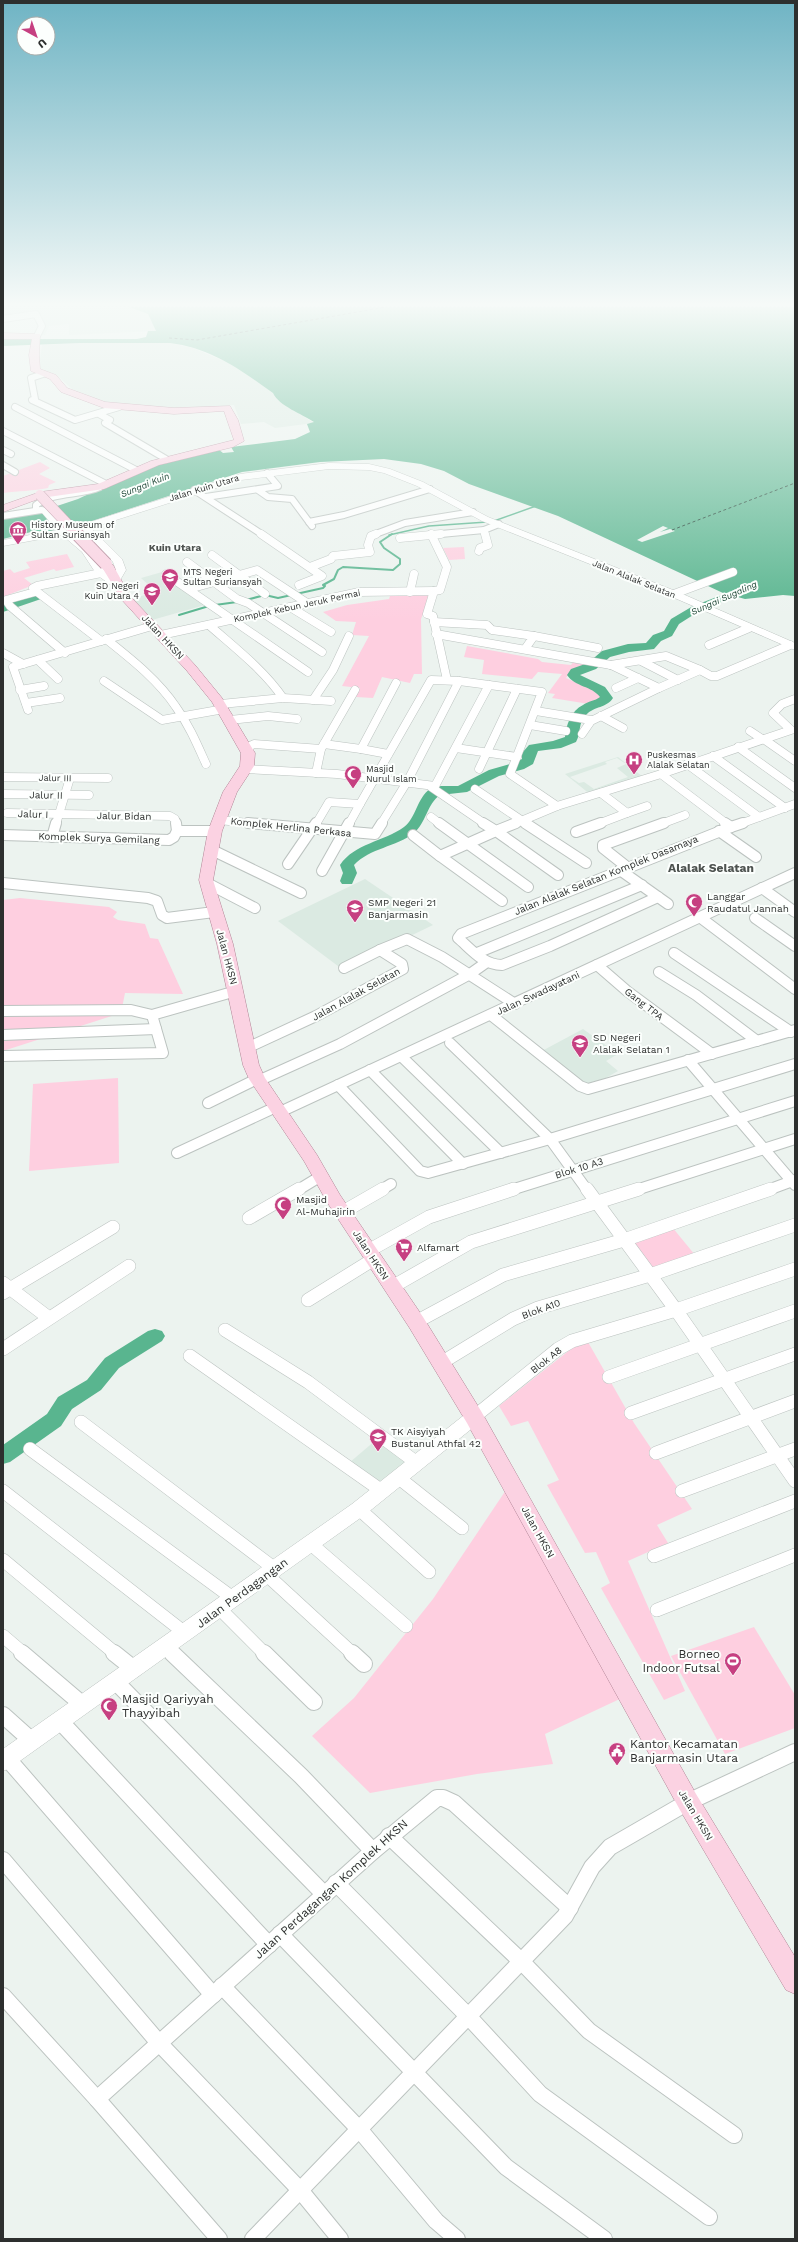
<svg xmlns="http://www.w3.org/2000/svg" width="798" height="2242" font-family="'Work Sans',sans-serif">
	<style>
		.built { fill: #dbeae2; fill-rule: evenodd }
		.green { fill: #fecfe0 }
		.water { fill: #59b58f }
		.pier { fill: #ecf3ef }
		.lines { fill: none; stroke-linecap: round; stroke-linejoin: round }
		.stream-far1 { stroke: #59b58f; stroke-width: 1.5 }
		.stream { stroke: #59b58f; stroke-width: 2 }
		.river { fill: #59b58f; fill-rule: evenodd }
		.ferry { stroke: #1b4333; stroke-width: 1; stroke-dasharray: 3 2.5; stroke-linecap: butt }
		.street-far4-casing { stroke: #bcc3c0; stroke-width: 8 }
		.street-far3-casing { stroke: #bcc3c0; stroke-width: 9 }
		.street-far2-casing { stroke: #bcc3c0; stroke-width: 12 }
		.street-far1-casing { stroke: #bcc3c0; stroke-width: 14 }
		.street-casing { stroke: #bcc3c0; stroke-width: 18 }
		.secondary-casing { stroke: #bcc3c0; stroke-width: 1 }
		.primary-casing { stroke: #b18596; stroke-width: 1 }
		.street-far4 { stroke: #fff; stroke-width: 6 }
		.street-far3 { stroke: #fff; stroke-width: 8 }
		.street-far2 { stroke: #fff; stroke-width: 10 }
		.street-far1 { stroke: #fff; stroke-width: 13 }
		.street { stroke: #fff; stroke-width: 16 }
		.secondary { fill: #fff; fill-rule: evenodd }
		.primary { fill: #fbd2e2; fill-rule: evenodd }
		.primary-bridge-far1-casing { stroke: #b18596; stroke-width: 11; stroke-linecap: butt }
		.primary-bridge-casing { stroke: #b18596; stroke-width: 14; stroke-linecap: butt }
		.primary-bridge-far1 { stroke: #fbd2e2; stroke-width: 10 }
		.primary-bridge { stroke: #fbd2e2; stroke-width: 12 }
		.labels { text-anchor: middle; dominant-baseline: central; stroke-width: 4; stroke-linejoin: round; paint-order: stroke }
		.far-water-label { font-size: 9px; font-style: italic; fill: #1b4333; stroke: #fcfffd }
		.far-street-label { font-size: 9px; fill: #2d2f2e; stroke: #fcfffd }
		.far-poi-label { font-size: 9px; fill: #2d2f2e; stroke: #fcfffd; text-anchor: start }
		.far-quarter-label { font-size: 10px; font-weight: bold; fill: #4e5350; stroke: #fcfffd }
		.street-label { font-size: 10px; fill: #2d2f2e; stroke: #fcfffd }
		.poi-label { font-size: 10px; fill: #2d2f2e; stroke: #fcfffd; text-anchor: start }
		.quarter-label { font-size: 12px; font-weight: bold; fill: #4e5350; stroke: #fcfffd }
		.near-street-label { font-size: 12px; fill: #2d2f2e; stroke: #fcfffd }
		.near-poi-label { font-size: 12px; fill: #2d2f2e; stroke: #fcfffd; text-anchor: start }
	</style>
	<rect width="100%" height="100%" fill="#ecf3ef"/>
	<g class="built">
		<path d="M3 307H129L148 314 156 331 69 335V324L49 326 45 335 34 336 38 327 35 317 3 320Z"/>
		<path d="M80 343H170L193 348 243 369 273 393 275 397 284 404 314 423 275 428 264 422 241 424 234 405 193 409 162 408 104 402 72 389 59 377 41 371 40 359 42 345Z"/>
		<path d="M162 572 189 591 205 605 152 620 131 598 151 594 148 591 153 589 141 578Z"/>
		<path d="M618 757 643 777 591 795 565 774ZM617 758 626 764 617 768 628 777 594 789 584 782 579 783 570 777 607 764 605 762Z"/>
		<path d="M365 879 433 925 342 969 278 921Z"/>
		<path d="M583 1029 618 1054 606 1061 618 1071 588 1088 540 1052Z"/>
		<path d="M376 1440 410 1463 382 1485 349 1463Z"/>
	</g>
	<g class="green">
		<path d="M40 462 50 468 39 474 56 482 49 485 48 488C33 491 19 491 3 493V476Z"/>
		<path d="M464 547 465 559 449 560 443 548Z"/>
		<path d="M67 554 74 567 56 571 54 569 24 578 33 585 3 597V571L10 569 14 573 30 568 26 562Z"/>
		<path d="M408 593H431L421 619 422 674H414L410 683 382 677 373 698 356 697 360 688 342 686 369 636 352 635 356 622 336 621 323 612 347 605 389 599 390 596H407Z"/>
		<path d="M467 646 538 659 542 662 571 665 574 661 587 664 571 671 566 678 596 691 602 697 601 701 589 704 552 698 555 694 548 693 562 674 538 672 532 679 482 674 484 660 464 657Z"/>
		<path d="M20 898 109 907 117 912 113 917 118 920 145 924 150 938 158 939 183 994 125 993 121 1013 3 1051V900Z"/>
		<path d="M118 1078 119 1163 29 1171 33 1084Z"/>
		<path d="M672 1227 695 1255 652 1270 630 1240Z"/>
		<path d="M588 1342 634 1423 692 1509 657 1525 668 1543 628 1561 685 1691 664 1700 601 1588 610 1583 596 1552 585 1553 547 1485 559 1480 528 1421 511 1426 499 1406 576 1345Z"/>
		<path d="M506 1490 624 1697 545 1734 553 1764 477 1774 370 1793 312 1736 354 1698 433 1599Z"/>
		<path d="M754 1627 795 1695V1728L725 1754 671 1656Z"/>
	</g>
	<path class="water" d="M129 307H795V596L783 595 745 599 723 593 558 516 469 484 444 471 421 464 384 459 320 462 242 472 83 524 44 534 31 532 3 539V517L51 508 78 499 141 469 218 449 223 453 234 452 231 447 295 439 310 432 307 424 314 422C302 414 279 406 273 393 241 370 211 348 170 343H80L3 346V339H137L146 337 148 331H156L148 314Z"/>
	<path class="pier" d="M663 526 668 528 660 532 670 529 675 531 642 542 637 540Z"/>
	<g class="lines">
		<g class="stream-far1">
			<path d="M494 521 536 506"/>
			<path d="M389 535 429 526 487 522"/>
		</g>
		<g class="stream">
			<path d="M246 600 265 595 278 598 323 588 325 586 323 585 334 579 338 570 343 567 393 570 400 564V559L384 548 380 542 392 534"/>
			<path d="M215 605 237 602"/>
			<path d="M179 615 209 606"/>
		</g>
		<g class="river">
			<path d="M751 584 755 585 757 587 755 589 701 610 679 624 672 636 661 641 654 649 629 652 610 657 596 669 580 675 605 687 613 698C607 708 594 706 586 715 578 722 581 734 576 742L561 748 538 751 533 764 524 769 499 776 467 792 440 795C427 804 426 823 414 833 396 847 370 848 354 865L357 873 352 884H342L340 881 343 873 340 865C355 843 383 842 404 827 416 818 417 798 430 789L441 786H458L489 770 514 763 522 759V753L529 745 553 741 565 737C566 725 571 711 583 705 588 701 595 701 600 697 592 686 575 687 567 675L571 669 588 663 602 651 628 644 646 643 653 635 664 631 671 619 693 606Z"/>
			<path d="M37 594 43 597 41 599 3 612V604Z"/>
			<path d="M155 1329 162 1331 165 1336 162 1341 119 1368 101 1390 72 1409 61 1426 10 1462 3 1464V1445L47 1414 58 1397 87 1380 105 1358 148 1331Z"/>
		</g>
		<g class="ferry">
			<path d="M169 338 197 340 386 307"/>
			<path d="M672 530 795 483"/>
		</g>
		<g class="street-far4-casing">
			<g id="street-far4">
				<path d="M3 319 36 314 42 326 37 336"/>
				<path d="M43 374 31 378 35 399 32 400 75 420 119 407"/>
				<path d="M15 407 136 470"/>
				<path d="M99 414 110 420 105 423 166 459"/>
				<path d="M3 431 106 484"/>
				<path d="M3 450 11 454"/>
				<path d="M3 465 15 472"/>
				<path d="M194 490 263 535"/>
				<path d="M258 490 268 497 292 499 312 526"/>
				<path d="M206 497 278 486 267 473"/>
				<path d="M36 510V505C54 491 80 496 100 487"/>
				<path d="M3 516 41 510"/>
				<path d="M309 522 344 515 430 489"/>
				<path d="M484 530 485 535"/>
				<path d="M373 535 405 523 473 512"/>
				<path d="M430 535 484 530 499 524"/>
			</g>
		</g>
		<g class="street-far3-casing">
			<g id="street-far3">
				<path d="M261 534 322 576 299 585"/>
				<path d="M431 534 447 567 440 590 434 591"/>
				<path d="M400 538 441 534"/>
				<path d="M479 551 480 548 488 545 485 534"/>
				<path d="M212 555 265 594"/>
				<path d="M187 562 237 599 248 603 322 652"/>
				<path d="M310 567 331 559 333 556 370 552 368 545 371 536 376 534"/>
				<path d="M166 574 308 672"/>
				<path d="M189 589 257 570 307 603"/>
				<path d="M36 591 101 641"/>
				<path d="M410 592 414 574"/>
				<path d="M674 594 733 572"/>
				<path d="M290 607 331 632"/>
				<path d="M434 622 487 625 492 630 534 636 525 649"/>
				<path d="M209 625C234 647 264 670 283 698"/>
				<path d="M436 634 611 665 659 688 591 721 582 734"/>
				<path d="M161 635 359 592 434 591 427 614 433 616 447 680"/>
				<path d="M534 636 598 648"/>
				<path d="M106 639C131 659 158 680 176 707 189 725 197 744 206 764"/>
				<path d="M709 645 749 628"/>
				<path d="M3 653 23 664"/>
				<path d="M65 653 10 606 6 600 35 592 33 588 37 586 101 573"/>
				<path d="M38 660 58 679"/>
				<path d="M641 661 678 680"/>
				<path d="M611 665 666 656 700 670 659 688"/>
				<path d="M700 670 711 676H717L790 645"/>
				<path d="M104 681 162 720 224 709"/>
				<path d="M616 688 638 678"/>
				<path d="M20 690 44 686"/>
				<path d="M313 700 333 670 349 636"/>
				<path d="M26 703 60 698"/>
				<path d="M221 704 283 698 331 701"/>
				<path d="M28 710 13 667 152 626"/>
				<path d="M536 711 591 720"/>
				<path d="M601 716 623 728"/>
				<path d="M230 720 268 716 297 719"/>
				<path d="M530 725 566 731"/>
				<path d="M750 731 762 739"/>
				<path d="M765 740 795 761"/>
				<path d="M324 744 361 749 396 683"/>
				<path d="M738 747 795 788"/>
				<path d="M456 748 517 757"/>
				<path d="M361 749 388 754"/>
				<path d="M713 756 785 808"/>
				<path d="M248 757 250 746 254 744 321 749"/>
				<path d="M687 764 759 817"/>
				<path d="M246 769 337 774 435 786 489 685"/>
				<path d="M479 769 517 689"/>
				<path d="M316 773 321 749 355 690"/>
				<path d="M661 774 727 824"/>
				<path d="M3 777 108 778"/>
				<path d="M431 787 485 824"/>
				<path d="M475 789 527 824"/>
				<path d="M601 793 627 813 647 806"/>
				<path d="M3 794 89 795"/>
				<path d="M7 813 170 816 175 819 176 824"/>
				<path d="M431 817 440 824"/>
				<path d="M219 820 259 824"/>
				<path d="M56 824 70 778"/>
				<path d="M316 824 329 802 360 804 431 680 459 681 542 692 510 774 557 806"/>
				<path d="M349 824 360 804"/>
				<path d="M381 824 407 782 459 681"/>
				<path d="M514 824 557 806 661 774 791 730 773 713 782 704 795 699"/>
				<path d="M598 824 627 813"/>
				<path d="M661 824 685 815"/>
				<path d="M740 824 795 804"/>
			</g>
		</g>
		<g class="street-far2-casing">
			<g id="street-far2">
				<path d="M176 823 177 831"/>
				<path d="M248 823 375 834 382 823"/>
				<path d="M439 823 528 887"/>
				<path d="M483 823 496 831 516 823"/>
				<path d="M525 823 586 863"/>
				<path d="M731 827 743 823"/>
				<path d="M177 831H215"/>
				<path d="M719 831 756 857"/>
				<path d="M576 832 601 823"/>
				<path d="M3 835 169 840 174 837 177 831"/>
				<path d="M413 835 440 856"/>
				<path d="M52 837 56 823"/>
				<path d="M212 850 301 893"/>
				<path d="M288 864 316 823"/>
				<path d="M627 867 603 848V845L664 823"/>
				<path d="M620 870 668 904"/>
				<path d="M322 871 349 823"/>
				<path d="M3 883 148 898 157 901 162 915 167 918 214 912"/>
				<path d="M207 883 255 908"/>
				<path d="M762 888 795 912"/>
				<path d="M658 897 550 946 502 965C483 965 471 949 458 938L461 934 731 827 725 823"/>
				<path d="M502 901 440 856 496 831 558 875"/>
				<path d="M701 918 795 989"/>
				<path d="M755 918 795 946"/>
				<path d="M477 953 642 885"/>
				<path d="M674 953 791 1032"/>
				<path d="M597 965 627 991 712 1054"/>
				<path d="M344 968 380 950"/>
				<path d="M659 972 696 995 757 1041"/>
				<path d="M3 1011 131 1010 152 1015"/>
				<path d="M491 1015 580 1086 588 1089 795 1030"/>
				<path d="M3 1035 156 1029"/>
				<path d="M450 1043 550 1139 587 1190"/>
				<path d="M247 1048 316 1016 403 969 402 964 380 950 407 939 442 957 515 1004"/>
				<path d="M3 1056 163 1053 152 1015 236 991"/>
				<path d="M401 1056 501 1153"/>
				<path d="M688 1060 795 1185"/>
				<path d="M370 1070 463 1164"/>
				<path d="M258 1081 340 1044 470 974 487 962"/>
				<path d="M338 1085 420 1171 428 1173 550 1139 795 1064"/>
				<path d="M208 1103 257 1079"/>
				<path d="M280 1112 795 873"/>
				<path d="M177 1153 276 1107"/>
				<path d="M298 1190 321 1176"/>
				<path d="M381 1190 391 1184"/>
				<path d="M511 1190 795 1101"/>
				<path d="M636 1190 795 1139"/>
				<path d="M768 1190 795 1180"/>
			</g>
		</g>
		<g class="street-far1-casing">
			<g id="street-far1">
				<path d="M587 1189 676 1310 795 1481"/>
				<path d="M343 1212 383 1189"/>
				<path d="M249 1218 299 1189"/>
				<path d="M368 1251 429 1217 514 1189"/>
				<path d="M3 1283 49 1318"/>
				<path d="M392 1287 471 1242 639 1189"/>
				<path d="M3 1293 113 1227"/>
				<path d="M308 1300 374 1259"/>
				<path d="M416 1322 503 1275 624 1240 771 1189"/>
				<path d="M225 1330 308 1382 417 1463"/>
				<path d="M3 1349 129 1266"/>
				<path d="M190 1356 382 1491"/>
				<path d="M441 1363 513 1319 538 1308 650 1275 795 1225"/>
				<path d="M609 1377 795 1311"/>
				<path d="M631 1413 795 1354"/>
				<path d="M474 1417 558 1349 572 1341 676 1310 795 1269"/>
				<path d="M81 1422 275 1569"/>
				<path d="M30 1449 234 1599"/>
				<path d="M656 1453 795 1401"/>
				<path d="M399 1478 462 1528"/>
				<path d="M3 1491 185 1633"/>
				<path d="M682 1491 795 1449"/>
				<path d="M359 1509 429 1572"/>
				<path d="M311 1544 406 1626"/>
				<path d="M654 1556 795 1501"/>
				<path d="M3 1560 116 1654"/>
				<path d="M267 1575 353 1654"/>
				<path d="M220 1609 265 1654"/>
				<path d="M657 1610 795 1555"/>
				<path d="M3 1636 24 1654"/>
				<path d="M166 1647 173 1654"/>
			</g>
		</g>
		<g class="street-casing">
			<g id="street">
				<path d="M22 1653 83 1705"/>
				<path d="M114 1653 134 1669"/>
				<path d="M172 1653 301 1776 373 1851"/>
				<path d="M264 1653 314 1702"/>
				<path d="M352 1653 364 1664"/>
				<path d="M116 1682 324 1894"/>
				<path d="M3 1715 32 1741"/>
				<path d="M60 1721 269 1945"/>
				<path d="M7 1758 213 1995"/>
				<path d="M389 1836 521 1961 589 2031 734 2135"/>
				<path d="M3 1860 159 2043 300 2190 340 2239"/>
				<path d="M336 1883 468 2016 540 2094 709 2217"/>
				<path d="M280 1934 506 2167 604 2239"/>
				<path d="M222 1986 359 2129 436 2221 457 2239"/>
				<path d="M3 1996 97 2099 219 2239"/>
				<path d="M97 2099 373 1851 437 1798H443L454 1803 570 1908"/>
				<path d="M253 2239 565 1916 592 1867 610 1847 688 1802 795 1752"/>
			</g>
		</g>
		<g class="secondary-casing">
			<g id="secondary">
				<path d="M329 463 369 464 390 469 423 482 488 517 678 592 795 643V650L670 596 482 521 417 486 384 473 369 470 329 469 241 480 91 528 122 559 126 570 119 582 123 587 118 590 97 575 82 552 62 535 3 546V540L57 530 42 513 36 510 41 507 48 508 67 530 88 548 105 571 112 577 116 570 113 562 81 529V525L240 474Z"/>
				<path d="M474 1410 480 1412 483 1417 480 1422 366 1514 10 1768 3 1771V1749L352 1504 468 1412Z"/>
			</g>
		</g>
		<g class="primary-casing">
			<g id="primary">
				<path d="M3 333 40 334 39 355 40 369 56 375 67 388 105 402 174 408 230 406 238 420 244 441 233 447 159 465 104 489 41 498 3 512V505L40 492 98 484 151 461 234 440 224 411 174 414 104 408 61 392 50 379 31 371 29 355 32 339H3Z"/>
				<path d="M106 561 113 565 130 596 195 665 222 698 255 753 254 766 237 792 222 831 213 880 233 944 259 1065 265 1078 317 1155 340 1195 423 1317 481 1411 696 1794 795 1957V1994L786 1990 680 1810 467 1423 409 1327 327 1202 304 1161 249 1079 243 1065 217 944 199 880 208 831 223 792 240 766 241 753 212 702 187 671 122 600 100 564Z"/>
			</g>
		</g>
		<use href="#street-far4" class="street-far4"/>
		<use href="#street-far3" class="street-far3"/>
		<use href="#street-far2" class="street-far2"/>
		<use href="#street-far1" class="street-far1"/>
		<use href="#street" class="street"/>
		<use href="#secondary" class="secondary"/>
		<use href="#primary" class="primary"/>
		<g class="primary-bridge-far1-casing">
			<path id="primary-bridge-far1" d="M40 495 78 535"/>
		</g>
		<g class="primary-bridge-casing">
			<path id="primary-bridge" d="M77 534 106 564"/>
		</g>
		<use href="#primary-bridge-far1" class="primary-bridge-far1"/>
		<use href="#primary-bridge" class="primary-bridge"/>
	</g>
	<linearGradient id="sky" x2="0" y2="1"><stop stop-color="#6fb4c4"/><stop offset="0.49" stop-color="#f6faf8"/><stop offset="1" stop-color="#f6faf8" stop-opacity="0"/></linearGradient>
	<rect width="798" height="621" fill="url(#sky)"/>
	<defs>
		<g id="museum-pin" transform="scale(0.9)"><path d="M0 17L-7.5 6A9.5 9.5 0 1 1 7.5 6Z" fill="#c64081" stroke="#fcfffd"/><path d="M0-6L6-3V-2H-6V-3ZM-5-1h2V3h-2ZM-1-1h2V3h-2ZM3-1h2V3H3ZM-6 4H6V6H-6Z" fill="#fff"/></g>
		<g id="school-pin" transform="scale(0.9)"><path d="M0 17L-7.5 6A9.5 9.5 0 1 1 7.5 6Z" fill="#c64081" stroke="#fcfffd"/><path d="M0-5L7-2L0 1L-7-2ZM-4 1L0 2.5L4 1V4Q0 6-4 4Z" fill="#fff"/></g>
		<g id="hospital-pin" transform="scale(0.9)"><path d="M0 17L-7.5 6A9.5 9.5 0 1 1 7.5 6Z" fill="#c64081" stroke="#fcfffd"/><path d="M-5-5h3v3.5h4V-5h3V5h-3V1.5h-4V5h-3Z" fill="#fff"/></g>
		<g id="mosque-pin" transform="scale(0.9)"><path d="M0 17L-7.5 6A9.5 9.5 0 1 1 7.5 6Z" fill="#c64081" stroke="#fcfffd"/><path d="M3.5-4.9A6 6 0 1 0 3.5 4.9A5 5 0 1 1 3.5-4.9Z" fill="#fff"/></g>
		<g id="supermarket-pin" transform="scale(0.9)"><path d="M0 17L-7.5 6A9.5 9.5 0 1 1 7.5 6Z" fill="#c64081" stroke="#fcfffd"/><path d="M-6-5.5h2.5l.6 2H6L4.5 2H-2.5L-4.4-4H-6ZM-1.5 3.2a1.3 1.3 0 1 0 .1 0ZM3 3.2a1.3 1.3 0 1 0 .1 0Z" fill="#fff"/></g>
		<g id="stadium-pin" transform="scale(0.9)"><path d="M0 17L-7.5 6A9.5 9.5 0 1 1 7.5 6Z" fill="#c64081" stroke="#fcfffd"/><path d="M0-5a6.5 5 0 1 0 0 10a6.5 5 0 1 0 0-10ZM-3.5-1.8h7v3.6h-7Z" fill="#fff"/></g>
		<g id="civic-pin" transform="scale(0.9)"><path d="M0 17L-7.5 6A9.5 9.5 0 1 1 7.5 6Z" fill="#c64081" stroke="#fcfffd"/><path d="M-.6-6.5H3V-4.5H.6V-3L4-1V1h2V6H-6V1h2V-1L-.6-3ZM-1.2 2.5V6h2.4V2.5Z" fill="#fff"/></g>
	</defs>
	<g fill-rule="evenodd">
		<use href="#museum-pin" x="18" y="530"/>
		<use href="#school-pin" x="170" y="577"/>
		<use href="#school-pin" x="152" y="591"/>
		<use href="#hospital-pin" x="634" y="760"/>
		<use href="#mosque-pin" x="353" y="774"/>
		<use href="#mosque-pin" x="694" y="902"/>
		<use href="#school-pin" x="355" y="908"/>
		<use href="#school-pin" x="580" y="1043"/>
		<use href="#mosque-pin" x="283" y="1205"/>
		<use href="#supermarket-pin" x="404" y="1247"/>
		<use href="#school-pin" x="378" y="1437"/>
		<use href="#stadium-pin" x="733" y="1661"/>
		<use href="#mosque-pin" x="109" y="1706"/>
		<use href="#civic-pin" x="617" y="1751"/>
	</g>
	<g class="labels">
		<g class="far-water-label">
			<text transform="translate(145 485) rotate(-22)">Sungai Kuin</text>
			<text transform="translate(724 598) rotate(-24)">Sungai Sugaling</text>
		</g>
		<g class="far-street-label">
			<text transform="translate(204 488) rotate(-17)">Jalan Kuin Utara</text>
			<text transform="translate(634 579) rotate(22)">Jalan Alalak Selatan</text>
			<text transform="translate(297 606) rotate(-12)">Komplek Kebun Jeruk Permai</text>
			<text transform="translate(55 778) rotate(1)">Jalur III</text>
		</g>
		<g class="far-poi-label">
			<text x="31" y="525">History Museum of<tspan x="31" dy="10">Sultan Suriansyah</tspan></text>
			<text x="183" y="572">MTS Negeri<tspan x="183" dy="10">Sultan Suriansyah</tspan></text>
			<text x="139" y="586" text-anchor="end">SD Negeri<tspan x="139" dy="10">Kuin Utara 4</tspan></text>
			<text x="647" y="755">Puskesmas<tspan x="647" dy="10">Alalak Selatan</tspan></text>
			<text x="366" y="769">Masjid<tspan x="366" dy="10">Nurul Islam</tspan></text>
		</g>
		<g class="far-quarter-label">
			<text x="175" y="547">Kuin Utara</text>
		</g>
		<g class="street-label">
			<text transform="translate(163 637) rotate(47)">Jalan HKSN</text>
			<text transform="translate(46 795) rotate(1)">Jalur II</text>
			<text transform="translate(33 814) rotate(2)">Jalur I</text>
			<text transform="translate(124 816) rotate(1)">Jalur Bidan</text>
			<text transform="translate(291 827) rotate(6)">Komplek Herlina Perkasa</text>
			<text transform="translate(99 838) rotate(2)">Komplek Surya Gemilang</text>
			<text transform="translate(606 875) rotate(-22)">Jalan Alalak Selatan Komplek Dasamaya</text>
			<text transform="translate(227 957) rotate(75)">Jalan HKSN</text>
			<text transform="translate(538 993) rotate(-25)">Jalan Swadayatani</text>
			<text transform="translate(356 994) rotate(-29)">Jalan Alalak Selatan</text>
			<text transform="translate(644 1004) rotate(38)">Gang TPA</text>
			<text transform="translate(579 1168) rotate(-17)">Blok 10 A3</text>
			<text transform="translate(371 1255) rotate(57)">Jalan HKSN</text>
			<text transform="translate(541 1309) rotate(-20)">Blok A10</text>
			<text transform="translate(546 1360) rotate(-38)">Blok A8</text>
			<text transform="translate(538 1532) rotate(61)">Jalan HKSN</text>
			<text transform="translate(696 1815) rotate(59)">Jalan HKSN</text>
		</g>
		<g class="poi-label">
			<text x="707" y="896">Langgar<tspan x="707" dy="12">Raudatul Jannah</tspan></text>
			<text x="368" y="902">SMP Negeri 21<tspan x="368" dy="12">Banjarmasin</tspan></text>
			<text x="593" y="1037">SD Negeri<tspan x="593" dy="12">Alalak Selatan 1</tspan></text>
			<text x="296" y="1199">Masjid<tspan x="296" dy="12">Al-Muhajirin</tspan></text>
			<text x="417" y="1247">Alfamart</text>
			<text x="391" y="1431">TK Aisyiyah<tspan x="391" dy="12">Bustanul Athfal 42</tspan></text>
		</g>
		<g class="quarter-label">
			<text x="711" y="868">Alalak Selatan</text>
		</g>
		<g class="near-street-label">
			<text transform="translate(242 1593) rotate(-36)">Jalan Perdagangan</text>
			<text transform="translate(331 1889) rotate(-42)">Jalan Perdagangan Komplek HKSN</text>
		</g>
		<g class="near-poi-label">
			<text x="720" y="1654" text-anchor="end">Borneo<tspan x="720" dy="14">Indoor Futsal</tspan></text>
			<text x="122" y="1699">Masjid Qariyyah<tspan x="122" dy="14">Thayyibah</tspan></text>
			<text x="630" y="1744">Kantor Kecamatan<tspan x="630" dy="14">Banjarmasin Utara</tspan></text>
		</g>
	</g>
	<rect width="798" height="2242" fill="none" stroke="#2d2f2e" stroke-width="8"/>
	<g transform="translate(36 36) rotate(140)"><circle r="19" fill="#fcfffd" stroke="#a9acaa"/>
	<path d="M0-3L7 15L0 10L-7 15Z" fill="#c64081"/>
	<text y="-6" font-size="11" font-weight="bold" text-anchor="middle" fill="#2d2f2e">U</text>
	</g>
</svg>
